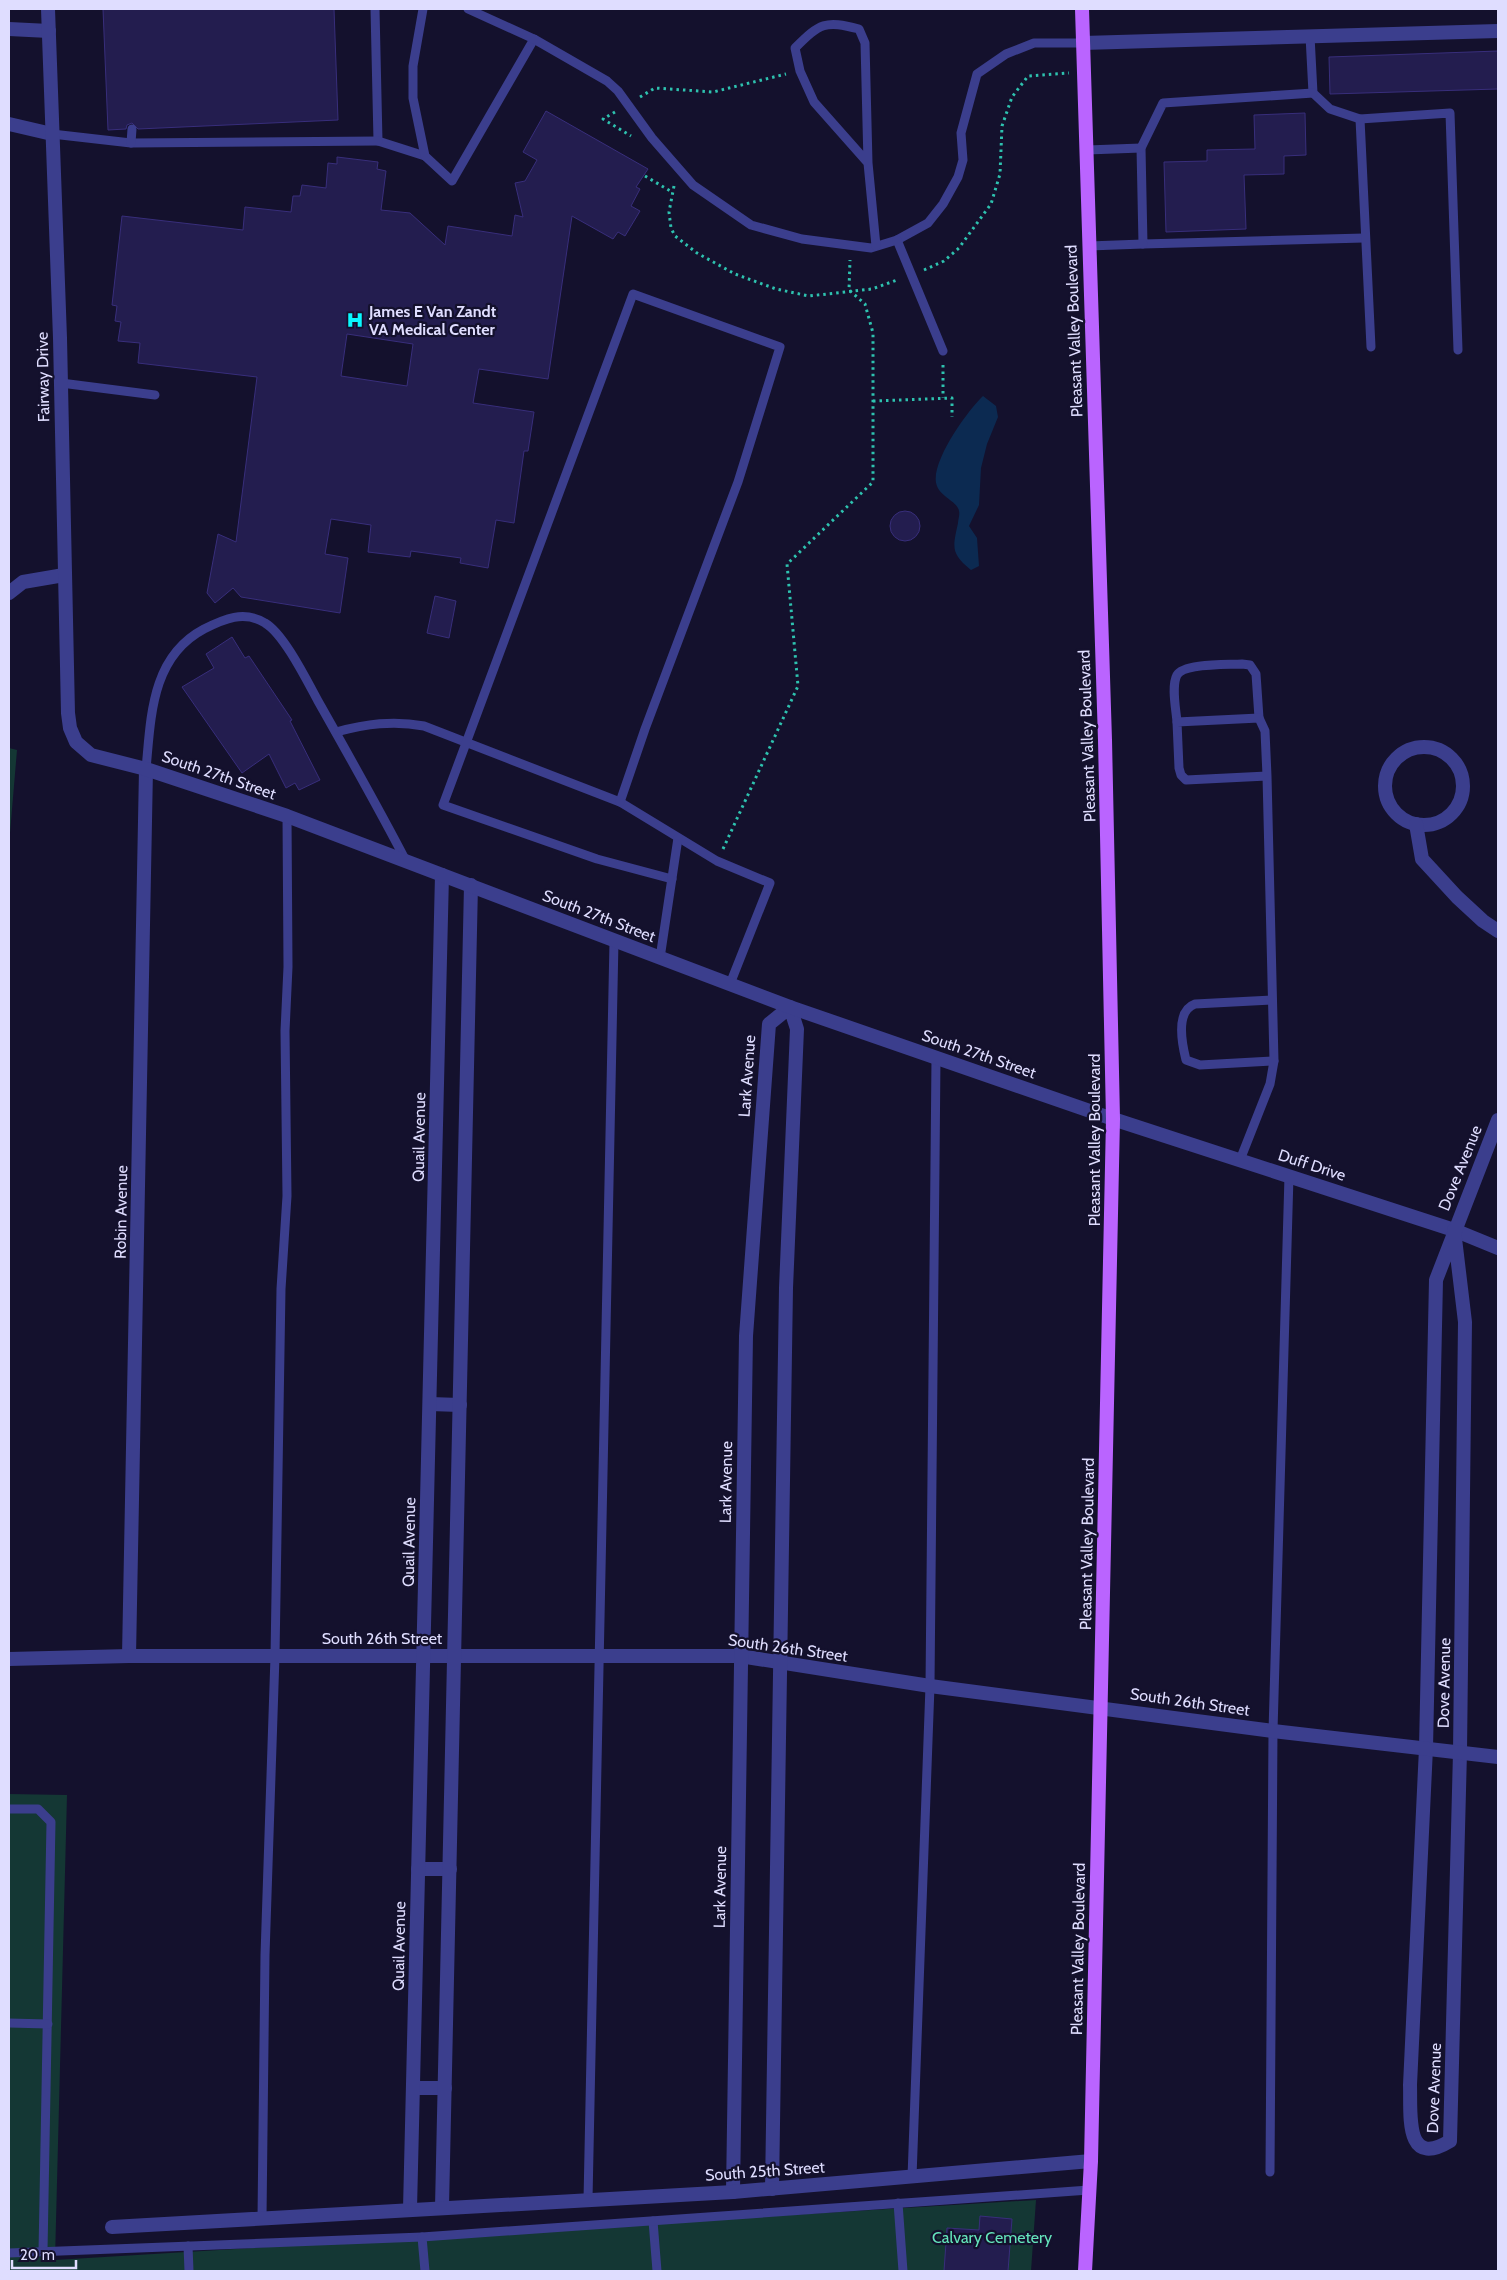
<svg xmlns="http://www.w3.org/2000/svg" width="1507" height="2280" font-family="Cabin,sans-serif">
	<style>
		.green { fill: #143734 }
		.water { fill: #0c2a51 }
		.building { fill: #231d4f; stroke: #382e7b; fill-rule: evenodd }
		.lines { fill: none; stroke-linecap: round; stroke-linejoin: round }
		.path { stroke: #2ec2af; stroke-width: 3; stroke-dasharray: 2.5 4; stroke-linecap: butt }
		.service { stroke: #3b3e8d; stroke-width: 9 }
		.minor { stroke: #3b3e8d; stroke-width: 14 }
		.tertiary { stroke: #3b3e8d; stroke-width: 14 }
		.primary { stroke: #ba64ff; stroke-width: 14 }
		.labels { text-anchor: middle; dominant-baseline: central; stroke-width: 4.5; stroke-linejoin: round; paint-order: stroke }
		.poi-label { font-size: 16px; font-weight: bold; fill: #dfddff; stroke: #14112d; text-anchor: start }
		.street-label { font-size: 16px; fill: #dfddff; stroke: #14112d }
		.park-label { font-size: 16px; fill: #64e4bb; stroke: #14112d }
	</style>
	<rect width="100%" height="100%" fill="#14112d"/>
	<g class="green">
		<path d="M9 748 17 750 9 845Z"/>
		<path d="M9 1794 67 1795 55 2260 1036 2200 1031 2271H9Z"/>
	</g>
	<path class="water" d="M983 396 996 406 998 417 987 444 981 468 979 505 969 526 977 538 979 566 971 570C950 553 953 547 958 523 958 520 960 515 959 511 958 502 941 497 937 486 928 465 968 410 983 396Z"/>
	<g class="building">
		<path d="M103 9H334L338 120 138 129 132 123 127 125 126 129 108 130Z"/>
		<path d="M1498 51V89L1330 94 1329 57Z"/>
		<path d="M546 111 648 169 636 187 640 189 631 206 640 211 625 236 618 232 613 239 572 216 548 379 479 369 473 403 534 412 528 451H524L514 523 496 520 488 568 460 563 461 558 411 551 410 557 368 552 371 525 331 519 325 554 348 558 340 613 241 597 233 588 215 603 207 593 218 534 236 542 257 377 138 363 140 343 118 341 121 322 115 321 117 306 112 305 122 216 243 230 245 207 291 212 293 196H300L302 185 326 188 328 163 337 164V157L378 162 377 169 386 171 381 210 410 213 445 245 448 226 512 236 515 215 523 217 515 183 525 181 537 160 523 152ZM347 334 413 344 407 386 341 376Z"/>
		<path d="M1305 113 1306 155 1284 156V174L1244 175 1246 229 1166 232 1164 162 1207 161V150L1255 149 1254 115Z"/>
		<circle cx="905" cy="526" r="15"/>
		<path d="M435 596 456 601 449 638 427 633Z"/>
		<path d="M232 637 245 658 249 656 292 720 290 721 320 780 299 790 295 783 286 788 269 754 242 773 182 687 214 668 206 654Z"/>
		<path d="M980 2216 1012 2219 1008 2271H944L947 2228 979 2230Z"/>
	</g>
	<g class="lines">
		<g class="path">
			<path d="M640 97 655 88 713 92 786 74"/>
			<path d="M615 112 603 119 631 136"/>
			<path d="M645 176 672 192"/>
			<path d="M674 186 669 212 671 228 675 236 697 253 735 274 776 289 809 296 872 289 897 280"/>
			<path d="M924 270 944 261 959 248 991 204 1000 174 1002 126 1012 97 1028 76 1069 73"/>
			<path d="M943 365V398"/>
			<path d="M873 401 952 398V417"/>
			<path d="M723 849 798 686 787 564 873 482V333L865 304 849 290 850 260"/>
		</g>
		<g class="service">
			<path d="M375 9 378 141 425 156"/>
			<path d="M423 9 413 66V98L425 156 452 181 534 39"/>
			<path d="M468 9 534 39 607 81 618 91 652 138 693 185 751 225 802 239 871 248 897 240 928 223 943 204 958 177 963 160 961 133 977 74 1006 54 1034 43H1083"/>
			<path d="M1310 36 1313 93 1330 109 1360 119 1450 113 1458 350"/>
			<path d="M1313 93 1163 103 1141 148 1143 244 1364 238"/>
			<path d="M1360 119 1371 347"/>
			<path d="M52 134 131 143 378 141"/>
			<path d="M131 143 132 129"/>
			<path d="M1087 150 1141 148"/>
			<path d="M868 163 814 102 800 71 795 48C820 23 825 20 859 29L865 43 868 163 876 246"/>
			<path d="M897 240 943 351"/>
			<path d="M1089 246 1143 244"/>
			<path d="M61 383 155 395"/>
			<path d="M1177 722C1176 709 1171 686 1177 675 1184 663 1228 665 1242 664L1250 665 1256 674 1259 718"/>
			<path d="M336 732C366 724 393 720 424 726L620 802 717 861 770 883 730 984"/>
			<path d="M146 769C151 717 151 657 204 629 224 619 244 610 265 623 284 634 307 681 318 701 348 754 378 807 406 861"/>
			<path d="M620 802 645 729 738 482 780 347 633 294 443 805 597 859 672 879"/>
			<path d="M660 958 678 838"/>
			<path d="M1272 1000 1195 1004C1175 1011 1182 1044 1186 1060L1200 1065 1274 1061"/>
			<path d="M1240 1160 1270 1084 1274 1061 1267 776 1265 731 1259 718 1177 722 1179 768 1181 775 1186 780 1267 776"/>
			<path d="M9 1809H38L51 1822 43 2252"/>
			<path d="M9 2023 48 2024"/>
			<path d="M1270 2172 1273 1731 1289 1176"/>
			<path d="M912 2177 930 1686 936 1058"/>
			<path d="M588 2200 614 941"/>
			<path d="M898 2203 903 2271"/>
			<path d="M262 2218 265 1955 275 1656 281 1289 287 1196 285 1031 288 967 287 816"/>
			<path d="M653 2221 657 2271"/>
			<path d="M188 2246 189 2271"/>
			<path d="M9 2253 422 2237"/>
			<path d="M425 2271 422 2237 1089 2190"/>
		</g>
		<g class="minor">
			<path d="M9 29 49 31"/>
			<path d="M1083 43 1498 31"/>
			<path d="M9 124 52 134"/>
			<path d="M9 593 23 582 64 575"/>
			<circle cx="1424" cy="786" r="39"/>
			<path d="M1416 824 1422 859 1457 897 1483 921 1498 931"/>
			<path d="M1113 1119 1454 1230 1498 1248"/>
			<path d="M1454 1230 1465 1322 1460 1752 1450 2141C1404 2169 1411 2114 1410 2085L1426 1748 1436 1280 1498 1120"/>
			<path d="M430 1404 460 1405"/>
			<path d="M129 1656 146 769"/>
			<path d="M9 1659 129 1656H740L930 1686 1273 1731 1498 1757"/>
			<path d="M418 1869H450"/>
			<path d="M413 2088H445"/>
			<path d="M733 2192 746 1336 769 1024 790 1007 797 1029 786 1288 772 2189"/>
			<path d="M442 2207 471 885"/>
			<path d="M410 2209 442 875"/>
			<path d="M112 2227 733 2192 1091 2161"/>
		</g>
		<path class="tertiary" d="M48 9 60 338 68 713 70 728 76 742 91 755 146 769 287 816 790 1007 1113 1119"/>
		<path class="primary" d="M1082 9 1105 740 1113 1119 1091 2161 1085 2271"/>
	</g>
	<defs>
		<g id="hospital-bare" transform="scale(1.35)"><path d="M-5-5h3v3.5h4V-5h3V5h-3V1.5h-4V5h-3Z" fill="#09f8ff" stroke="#14112d" stroke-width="2.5" paint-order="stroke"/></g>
	</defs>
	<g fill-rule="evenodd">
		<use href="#hospital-bare" x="355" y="320"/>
	</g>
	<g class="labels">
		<g class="poi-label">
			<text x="369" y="311">James E Van Zandt<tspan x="369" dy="18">VA Medical Center</tspan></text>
		</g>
		<g class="street-label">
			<text transform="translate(1074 331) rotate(-92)">Pleasant Valley Boulevard</text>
			<text transform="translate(43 377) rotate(-91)">Fairway Drive</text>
			<text transform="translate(1087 736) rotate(-92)">Pleasant Valley Boulevard</text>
			<text transform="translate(219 775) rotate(19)">South 27th Street</text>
			<text transform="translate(599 916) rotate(21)">South 27th Street</text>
			<text transform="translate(979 1054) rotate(19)">South 27th Street</text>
			<text transform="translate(747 1076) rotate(-86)">Lark Avenue</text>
			<text transform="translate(419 1137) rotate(-89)">Quail Avenue</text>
			<text transform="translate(1094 1140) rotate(-90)">Pleasant Valley Boulevard</text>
			<text transform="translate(1312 1165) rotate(18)">Duff Drive</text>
			<text transform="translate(1460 1168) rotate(-68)">Dove Avenue</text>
			<text transform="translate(121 1212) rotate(-89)">Robin Avenue</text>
			<text transform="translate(726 1482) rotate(-89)">Lark Avenue</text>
			<text transform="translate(409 1542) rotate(-89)">Quail Avenue</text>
			<text transform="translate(1087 1544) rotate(-89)">Pleasant Valley Boulevard</text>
			<text x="382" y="1638">South 26th Street</text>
			<text transform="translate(788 1648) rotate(8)">South 26th Street</text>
			<text transform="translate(1444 1683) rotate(-89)">Dove Avenue</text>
			<text transform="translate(1190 1702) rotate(8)">South 26th Street</text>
			<text transform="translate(720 1887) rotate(-89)">Lark Avenue</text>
			<text transform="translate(399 1946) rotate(-89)">Quail Avenue</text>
			<text transform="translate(1078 1949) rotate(-89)">Pleasant Valley Boulevard</text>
			<text transform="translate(1434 2088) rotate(-88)">Dove Avenue</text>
			<text transform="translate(765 2171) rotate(-4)">South 25th Street</text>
		</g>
		<g class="park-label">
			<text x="992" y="2237">Calvary Cemetery</text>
		</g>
	</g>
	<rect width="1507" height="2280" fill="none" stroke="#dfddff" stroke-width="20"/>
	<path d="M12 2260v8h64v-8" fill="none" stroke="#dfddff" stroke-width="2.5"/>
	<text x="20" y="2260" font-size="15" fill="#dfddff" stroke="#14112d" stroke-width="4" paint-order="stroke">20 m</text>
</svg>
